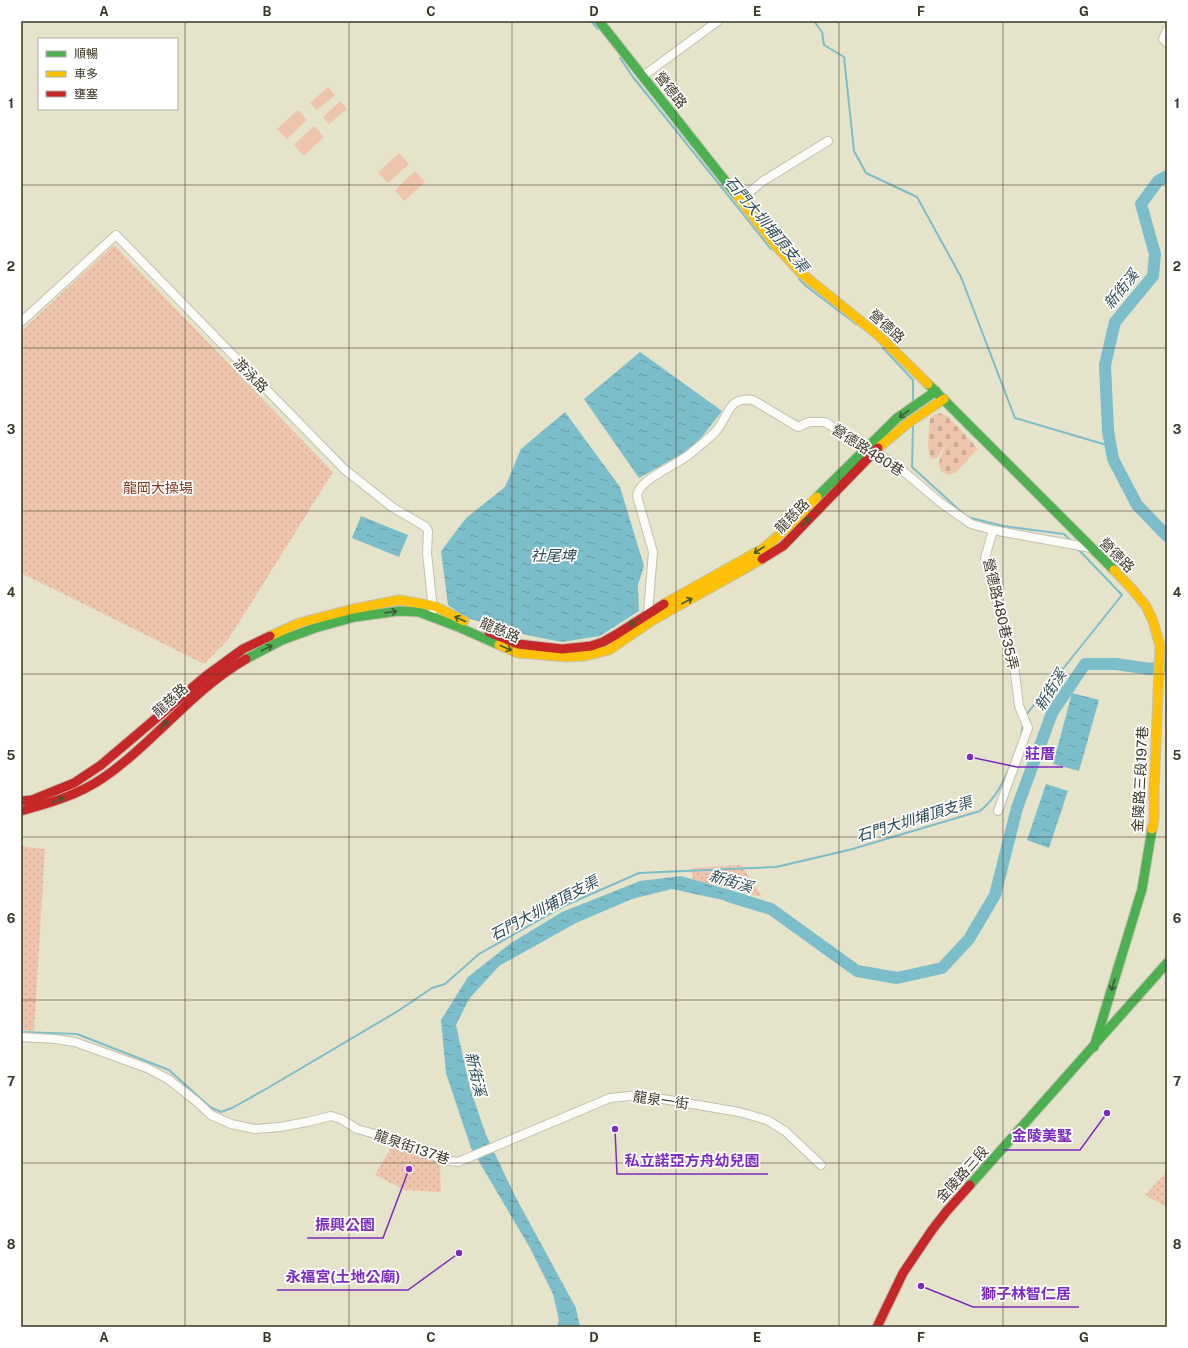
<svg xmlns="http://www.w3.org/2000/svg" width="1188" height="1348" font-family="'Public Sans','Noto Sans TC',sans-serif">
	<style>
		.green { fill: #eec5ac }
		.cemetery { fill: url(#cemetery-stones) }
		.park { fill: url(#park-dots) }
		.water { fill: url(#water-ripples) }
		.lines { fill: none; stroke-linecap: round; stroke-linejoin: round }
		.stream { stroke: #7cbdca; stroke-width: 2 }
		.river { stroke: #7cbdca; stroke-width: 12 }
		.street-casing { stroke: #c3c1ae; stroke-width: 10 }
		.fast-casing { stroke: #c3c1ae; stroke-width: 11 }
		.slow-casing { stroke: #c3c1ae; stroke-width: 11 }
		.jam-casing { stroke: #c3c1ae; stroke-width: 11 }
		.street { stroke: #fbfbf7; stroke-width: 8 }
		.fast { stroke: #4caf50; stroke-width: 9 }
		.slow { stroke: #ffc107; stroke-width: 9 }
		.jam { stroke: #c62828; stroke-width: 9 }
		.oneway { stroke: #3f5b33 }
		.grid { fill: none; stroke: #3a3726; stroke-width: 1; stroke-opacity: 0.55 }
		.labels { text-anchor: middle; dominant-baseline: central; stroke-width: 3.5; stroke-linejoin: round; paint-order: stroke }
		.street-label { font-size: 14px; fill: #3a3726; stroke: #fff }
		.park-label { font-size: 14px; fill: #803315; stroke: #fff }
		.water-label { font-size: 15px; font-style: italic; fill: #2c4a53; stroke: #fff }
		.leader { fill: none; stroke: #7b2cbf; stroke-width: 1.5 }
		.callout-dot { fill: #7b2cbf; stroke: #fff; stroke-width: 1.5 }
		.callout-label { font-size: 15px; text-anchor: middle; font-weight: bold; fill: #7b2cbf; stroke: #fff; stroke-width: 3.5; stroke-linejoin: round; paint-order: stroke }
		.neatline { fill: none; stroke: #3a3726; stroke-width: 1.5 }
		.grid-label { font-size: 13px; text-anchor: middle; font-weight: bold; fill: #3a3726 }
	</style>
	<defs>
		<pattern id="cemetery-stones" width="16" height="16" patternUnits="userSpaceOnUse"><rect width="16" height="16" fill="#eec5ac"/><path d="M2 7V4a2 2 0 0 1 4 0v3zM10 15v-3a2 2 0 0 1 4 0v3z" fill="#cdaa94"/></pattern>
		<pattern id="park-dots" width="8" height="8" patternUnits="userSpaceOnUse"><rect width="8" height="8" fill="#eec5ac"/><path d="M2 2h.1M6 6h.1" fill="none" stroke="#cdaa94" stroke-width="1.8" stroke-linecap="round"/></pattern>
		<pattern id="water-ripples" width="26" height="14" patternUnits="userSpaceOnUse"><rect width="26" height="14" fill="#7cbdca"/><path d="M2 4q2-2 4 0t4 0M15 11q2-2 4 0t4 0" fill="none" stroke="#679aa4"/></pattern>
	</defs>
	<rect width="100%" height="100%" fill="#e6e3cb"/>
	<g class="green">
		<path d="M328 87 335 95 317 110 310 103Z"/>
		<path d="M340 101 347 109 329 124 323 117Z"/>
		<path d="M298 110 307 120 287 139 277 129Z"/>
		<path d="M314 126 324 137 304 156 294 145Z"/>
		<path d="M399 153 409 164 388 183 378 173Z"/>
		<path d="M415 171 425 182 404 201 395 190Z"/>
	</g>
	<path class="cemetery" d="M940 413 947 416 956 425V427L957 426 978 449 956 472 949 475C931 469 942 454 948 442L937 458 931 459C926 446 929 432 930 418L934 415Z"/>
	<g class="park">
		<path d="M114 245 333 472 228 640 204 664 21 573V331Z"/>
		<path d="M21 846 45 849 34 1031 21 1030Z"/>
		<path d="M741 865 762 897 693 880 691 868Z"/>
		<path d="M397 1144 436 1160 440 1163 441 1192 405 1190 375 1175 392 1146Z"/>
		<path d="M1167 1172V1207L1145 1195Z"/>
	</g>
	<g class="water">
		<path d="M640 352 722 411 694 447 639 478 584 399Z"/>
		<path d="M565 412 620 487 644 566 638 585 639 611 600 636 562 642 531 636 467 618 448 605 441 551 466 518 505 487 521 449Z"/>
		<path d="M361 516 408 535 399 557 352 538Z"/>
		<path d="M1072 693 1099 700 1079 771 1053 764Z"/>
		<path d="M1046 784 1068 791 1049 848 1027 840Z"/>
		<path d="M681 876 747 895 741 904 672 889 632 899 576 923 499 966 469 999 456 1025 470 1088 486 1135 515 1196 576 1308 580 1327H557L559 1320 553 1294 530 1248 471 1148 446 1073 441 1020 468 977 511 943 562 912 640 881Z"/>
	</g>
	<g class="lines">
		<g class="stream">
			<path d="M591 21 598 29"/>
			<path d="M814 21 822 32 824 45 844 57 854 151 866 173 917 197 961 277 1015 418 1110 446"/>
			<path d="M620 58 633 77 771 249"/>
			<path d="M799 279 806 286 856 324"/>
			<path d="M883 348 913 380V402"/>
			<path d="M913 424 912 467 967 517 1003 526 1064 534 1071 541"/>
			<path d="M1026 715 1122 595 1078 549"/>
			<path d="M1021 736 1023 725"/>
			<path d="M21 1032 77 1034 169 1070 210 1107 221 1112 232 1108 266 1089 398 1011 432 988 445 984 479 954 564 906 639 873 776 867 849 850 980 811C998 796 1004 780 1013 759"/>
		</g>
		<g class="river">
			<path d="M1167 176 1158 181 1141 204 1155 254 1153 276 1115 322 1105 365 1108 431 1113 459 1137 505 1167 536"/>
			<path d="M728 896 771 909 857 971 897 978 942 968 969 939 995 895 1017 808 1052 713 1085 664H1116L1150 669 1167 665"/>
		</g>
		<g class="street-casing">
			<g id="street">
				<path d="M1167 30 1163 39 1167 43"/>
				<path d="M643 76 718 21"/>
				<path d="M740 200 763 181 828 141"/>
				<path d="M21 322 116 235 344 469 392 507 426 527 428 531 427 553 433 610"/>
				<path d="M993 530 985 558 1013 657 1019 706 1028 728 998 811"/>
				<path d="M650 616 648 613 653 552 637 496C638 479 678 465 691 453 699 446 709 439 716 431 729 417 727 396 753 400L798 427 809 422H825L866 448 875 451 903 471 941 503 971 524 993 530 1091 548"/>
				<path d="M21 1037 55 1039 75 1042 147 1068 168 1079 196 1101 211 1115 231 1124 255 1129 280 1127 307 1122 331 1116 341 1119 357 1129 386 1137 427 1152 442 1160 458 1162 610 1098 639 1095 739 1112 767 1120 785 1131 821 1165"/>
			</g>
		</g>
		<g class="fast-casing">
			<g id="fast">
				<path d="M599 21 738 197"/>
				<path d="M928 384 1114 570"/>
				<path d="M817 497 897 418 936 391"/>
				<path d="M246 659 282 640 315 628 355 617 399 611 419 612 456 626 499 645"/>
				<path d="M1094 1047 1142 889 1152 829"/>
				<path d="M970 1185 1167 963"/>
			</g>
		</g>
		<g class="slow-casing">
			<g id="slow">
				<path d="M738 197 777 247 801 273 878 335 928 384"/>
				<path d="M878 448 908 423 944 399"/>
				<path d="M1114 570 1132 589 1146 606 1153 621 1160 646 1154 790V820L1152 829"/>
				<path d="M664 604 764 548 788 527 817 497"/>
				<path d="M270 636 299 623 353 609 399 600 434 606 464 621"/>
				<path d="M499 645 518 653 567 657 585 656 609 650 653 620 762 559"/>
			</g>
		</g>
		<g class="jam-casing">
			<g id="jam">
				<path d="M762 559 783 546 878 448"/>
				<path d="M489 632 518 644 562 649 591 646 603 642 617 634 664 604"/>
				<path d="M21 801 32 800 74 783 101 765 206 676 243 649 270 636"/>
				<path d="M21 811C50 803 78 795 103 778 154 743 192 690 246 659"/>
				<path d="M877 1327 903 1273 932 1230 946 1212 970 1185"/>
			</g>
		</g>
		<use href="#street" class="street"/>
		<use href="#fast" class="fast"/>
		<use href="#slow" class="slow"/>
		<use href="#jam" class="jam"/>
	</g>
	<defs><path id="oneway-shaft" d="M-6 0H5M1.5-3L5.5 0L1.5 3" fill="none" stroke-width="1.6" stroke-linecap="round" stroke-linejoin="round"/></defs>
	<g class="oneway">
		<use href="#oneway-shaft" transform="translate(904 414) rotate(144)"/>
		<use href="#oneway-shaft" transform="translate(806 522) rotate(-46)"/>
		<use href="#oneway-shaft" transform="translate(759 550) rotate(147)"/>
		<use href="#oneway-shaft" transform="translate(687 601) rotate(-28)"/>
		<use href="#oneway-shaft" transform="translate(391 612) rotate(-8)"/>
		<use href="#oneway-shaft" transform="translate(460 619) rotate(-155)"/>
		<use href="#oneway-shaft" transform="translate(634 622) rotate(146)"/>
		<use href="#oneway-shaft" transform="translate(267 648) rotate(-28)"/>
		<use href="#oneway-shaft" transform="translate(506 648) rotate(24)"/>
		<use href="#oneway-shaft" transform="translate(164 725) rotate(-43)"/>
		<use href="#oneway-shaft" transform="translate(58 800) rotate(-22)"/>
		<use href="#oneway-shaft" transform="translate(1113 985) rotate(107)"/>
	</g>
	<path class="grid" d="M185 21V1327M349 21V1327M512 21V1327M676 21V1327M839 21V1327M1003 21V1327M21 185H1167M21 348H1167M21 511H1167M21 674H1167M21 837H1167M21 1000H1167M21 1163H1167"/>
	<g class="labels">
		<g class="street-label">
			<text transform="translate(671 90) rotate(52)">營德路</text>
			<text transform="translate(887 326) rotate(42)">營德路</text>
			<text transform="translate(251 375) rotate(46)">游泳路</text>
			<text transform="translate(868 450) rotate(33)">營德路480巷</text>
			<text transform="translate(792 516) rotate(-46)">龍慈路</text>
			<text transform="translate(1117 555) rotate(45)">營德路</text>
			<text transform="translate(1001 614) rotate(77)">營德路480巷35弄</text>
			<text transform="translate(500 630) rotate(23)">龍慈路</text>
			<text transform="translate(170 700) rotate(-42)">龍慈路</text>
			<text transform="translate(1140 779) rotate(-87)">金陵路三段197巷</text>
			<text transform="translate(661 1100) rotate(8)">龍泉一街</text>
			<text transform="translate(412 1147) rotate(19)">龍泉街137巷</text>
			<text transform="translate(962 1174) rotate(-48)">金陵路三段</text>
		</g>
		<g class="park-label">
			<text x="158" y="488">龍岡大操場</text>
		</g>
		<g class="water-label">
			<text transform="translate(767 224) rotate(50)">石門大圳埔頂支渠</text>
			<text transform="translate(1121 289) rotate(-51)">新街溪</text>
			<text x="553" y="555">社尾埤</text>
			<text transform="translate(1050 690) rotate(-58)">新街溪</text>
			<text transform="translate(914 819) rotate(-17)">石門大圳埔頂支渠</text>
			<text transform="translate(731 881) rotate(17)">新街溪</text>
			<text transform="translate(544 908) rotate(-28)">石門大圳埔頂支渠</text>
			<text transform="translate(476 1074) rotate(77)">新街溪</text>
		</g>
	</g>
	<path class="leader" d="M970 757L1017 767H1063M1107 1113L1080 1150H1004M615 1129L617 1174H768M409 1169L383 1238H307M459 1253L408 1290H277M921 1286L973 1307H1079"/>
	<g class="callout-dot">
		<circle cx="970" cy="757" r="4"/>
		<circle cx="1107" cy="1113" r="4"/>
		<circle cx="615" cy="1129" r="4"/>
		<circle cx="409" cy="1169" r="4"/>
		<circle cx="459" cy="1253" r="4"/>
		<circle cx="921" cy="1286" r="4"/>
	</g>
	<g class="callout-label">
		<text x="1040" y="759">莊厝</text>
		<text x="1042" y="1141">金陵美墅</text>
		<text x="692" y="1166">私立諾亞方舟幼兒園</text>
		<text x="345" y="1230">振興公園</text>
		<text x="343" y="1282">永福宮(土地公廟)</text>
		<text x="1026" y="1299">獅子林智仁居</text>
	</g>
	<rect width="1188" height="1348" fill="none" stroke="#ffffff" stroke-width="44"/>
	<rect x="38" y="38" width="140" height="72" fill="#ffffff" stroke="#b0afa8"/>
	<rect x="46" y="51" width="20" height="6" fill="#4caf50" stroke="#b0afa8"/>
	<text x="74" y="58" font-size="12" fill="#3a3726">順暢</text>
	<rect x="46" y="71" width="20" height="6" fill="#ffc107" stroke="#b0afa8"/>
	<text x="74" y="78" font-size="12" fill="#3a3726">車多</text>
	<rect x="46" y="91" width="20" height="6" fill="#c62828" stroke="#b0afa8"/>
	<text x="74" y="98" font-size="12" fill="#3a3726">壅塞</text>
	<rect x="22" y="22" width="1144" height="1304" class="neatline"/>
	<g class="grid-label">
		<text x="104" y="16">A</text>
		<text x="267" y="16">B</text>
		<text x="431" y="16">C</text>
		<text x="594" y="16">D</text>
		<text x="757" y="16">E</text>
		<text x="921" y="16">F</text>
		<text x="1084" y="16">G</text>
		<text x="11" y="108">1</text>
		<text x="1177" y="108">1</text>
		<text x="11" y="271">2</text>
		<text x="1177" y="271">2</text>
		<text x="11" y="434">3</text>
		<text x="1177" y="434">3</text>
		<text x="11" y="597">4</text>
		<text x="1177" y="597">4</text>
		<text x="11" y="760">5</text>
		<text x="1177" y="760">5</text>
		<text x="11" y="923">6</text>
		<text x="1177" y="923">6</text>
		<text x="11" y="1086">7</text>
		<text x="1177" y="1086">7</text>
		<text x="11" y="1249">8</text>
		<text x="1177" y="1249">8</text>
		<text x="104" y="1342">A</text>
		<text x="267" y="1342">B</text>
		<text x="431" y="1342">C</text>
		<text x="594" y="1342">D</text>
		<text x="757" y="1342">E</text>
		<text x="921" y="1342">F</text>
		<text x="1084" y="1342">G</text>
	</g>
</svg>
